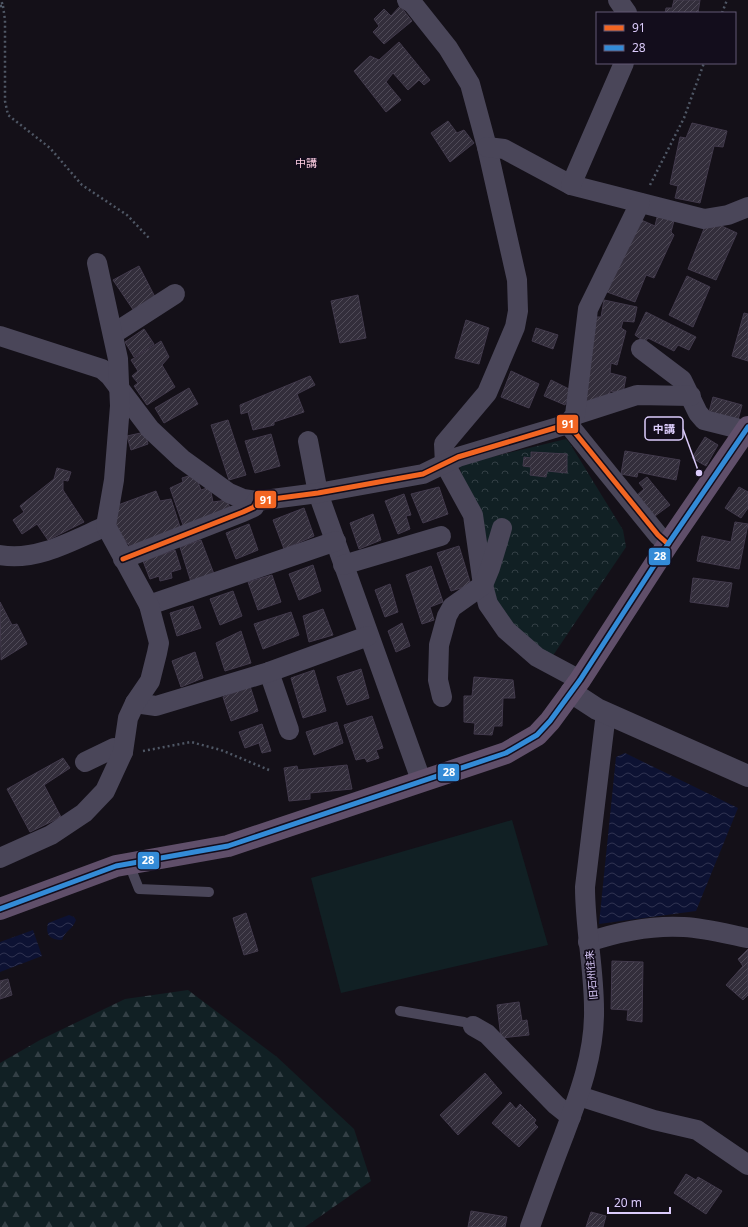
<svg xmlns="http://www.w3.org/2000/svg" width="748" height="1227" font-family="'Noto Sans','Noto Sans JP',sans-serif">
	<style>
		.forest { fill: url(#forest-firs) }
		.park { fill: url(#park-crowns) }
		.pitch { fill: #112024 }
		.water { fill: url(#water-waves) }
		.building { fill: url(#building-hatch); stroke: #423a4c }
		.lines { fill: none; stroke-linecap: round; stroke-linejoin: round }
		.path { stroke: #4f5765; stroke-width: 2.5; stroke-dasharray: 2 3; stroke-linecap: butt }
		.service { stroke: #4a4659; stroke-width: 10 }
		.minor { stroke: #4a4659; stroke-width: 20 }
		.tertiary { stroke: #4a4659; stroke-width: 22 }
		.primary { stroke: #604f6a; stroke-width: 22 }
		.bus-1-casing { stroke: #130d1c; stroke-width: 8 }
		.bus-2-casing { stroke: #130d1c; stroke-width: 8 }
		.bus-1 { stroke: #f26522; stroke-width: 5 }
		.bus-2 { stroke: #338bd7; stroke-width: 5 }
		.labels { text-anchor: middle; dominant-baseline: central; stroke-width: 3.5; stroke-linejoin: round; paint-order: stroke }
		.street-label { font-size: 10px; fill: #dbcbfb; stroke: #130d1c }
		.neighbourhood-label { font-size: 11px; fill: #fccde1; stroke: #130d1c }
		.leader { fill: none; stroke: #dbcbfb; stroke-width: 1.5 }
		.callout-dot { fill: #dbcbfb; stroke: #130d1c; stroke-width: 1.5 }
		.callout { fill: #130d1c; stroke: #dbcbfb; stroke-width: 1.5 }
		.callout-label { font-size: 11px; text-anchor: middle; font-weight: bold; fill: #dbcbfb }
		.line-badge { stroke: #130d1c; stroke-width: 1.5 }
		.badge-label { font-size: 11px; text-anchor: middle; font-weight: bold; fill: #fff }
	</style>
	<defs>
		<pattern id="forest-firs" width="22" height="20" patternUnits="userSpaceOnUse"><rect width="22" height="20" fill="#112024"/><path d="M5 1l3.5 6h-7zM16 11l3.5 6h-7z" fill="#333f45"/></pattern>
		<pattern id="park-crowns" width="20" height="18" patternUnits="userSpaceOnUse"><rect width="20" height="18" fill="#112024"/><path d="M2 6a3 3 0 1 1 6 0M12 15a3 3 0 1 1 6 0" fill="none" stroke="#333f45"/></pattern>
		<pattern id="water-waves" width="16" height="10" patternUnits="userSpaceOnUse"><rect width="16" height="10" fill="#0d1233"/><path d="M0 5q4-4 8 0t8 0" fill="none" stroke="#303351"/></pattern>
		<pattern id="building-hatch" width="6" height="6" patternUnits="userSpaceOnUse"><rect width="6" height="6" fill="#332e3b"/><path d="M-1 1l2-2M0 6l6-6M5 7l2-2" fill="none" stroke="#504b58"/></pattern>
	</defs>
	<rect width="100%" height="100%" fill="#141018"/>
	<path class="forest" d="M188 990 277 1057 354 1129 371 1181 305 1227H0V1063L40 1040 125 999Z"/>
	<path class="park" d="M566 439 569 442 623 530 626 547 552 657 509 625 494 595 459 465Z"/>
	<path class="pitch" d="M512 820 548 945 341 993 311 878Z"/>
	<g class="water">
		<path d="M625 753 738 808 696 911 599 924 616 757Z"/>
		<path d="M69 915 74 917 76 920C73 929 65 931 62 940 50 940 45 935 48 923Z"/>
		<path d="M33 930 42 956 0 972V942Z"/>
	</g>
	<g class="building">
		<path d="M674 0H700L698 13H665L666 8H672Z"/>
		<path d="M400 6 412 21 384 44 373 32 379 26 374 19 384 9 391 16Z"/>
		<path d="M399 42 430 80 424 85 419 80 408 90 393 73 386 82 401 100 386 112 354 71 370 56 379 60Z"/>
		<path d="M448 121 457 133 464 130 474 143 450 162 431 133Z"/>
		<path d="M692 123 727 131 723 147 714 146 700 203 675 198 678 186 670 184 680 137 686 138Z"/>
		<path d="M658 213 675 217 671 232 674 235 654 278 646 275 635 302 607 292 639 219 655 226Z"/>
		<path d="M715 223 737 233 716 280 688 269 705 226 712 228Z"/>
		<path d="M139 266 155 297 134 311 113 280Z"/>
		<path d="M687 276 710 287 693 327 669 315Z"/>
		<path d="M358 295 366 338 340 343 331 301Z"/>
		<path d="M604 300 637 307 634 322 623 321 621 328 626 331 617 365 611 363 610 373 626 377 623 393 610 391V399L596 397 594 404 583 401 594 317H601Z"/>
		<path d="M646 312 696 337 689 350 678 345 674 351 648 338 645 342 635 335Z"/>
		<path d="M744 313 748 314V361L732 356Z"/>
		<path d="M466 320 489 328 479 364 455 358Z"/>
		<path d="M536 328 558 335 553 349 532 341Z"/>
		<path d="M144 329 154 344 134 357 125 342Z"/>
		<path d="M161 341 169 357 162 365 175 387 147 405 134 386 138 383 132 376 138 371 131 360Z"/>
		<path d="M511 371 539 384 529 408 501 397Z"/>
		<path d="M310 376 315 385 297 394 304 412 274 422V425L253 430 248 412 241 414 240 405Z"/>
		<path d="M551 380 571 390 565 405 544 396Z"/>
		<path d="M189 388 198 404 164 423 155 408Z"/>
		<path d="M713 397 742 405 738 420 709 412Z"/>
		<path d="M228 420 246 475 229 480 211 425Z"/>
		<path d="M145 432 148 444 131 450 127 436Z"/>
		<path d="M271 434 280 466 255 473 245 441Z"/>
		<path d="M705 437 718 445 706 466 692 458Z"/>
		<path d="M625 451 680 460 676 480 638 472 637 477 621 474Z"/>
		<path d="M531 452 567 454V473L547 471 546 477 530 475 531 467 523 466 524 457 531 458Z"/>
		<path d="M57 468 71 472 68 481 63 480V490L84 522 48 540 37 524 22 534 13 520 24 512 20 506 54 479Z"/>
		<path d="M195 474 201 490 210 487 213 502 227 500 231 511 184 528 170 488 183 482 182 478Z"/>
		<path d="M647 477 670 505 655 516 636 496 644 489 639 483Z"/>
		<path d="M439 487 448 514 423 523 411 494Z"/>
		<path d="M739 487 748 492V508L741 518 725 508Z"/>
		<path d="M156 491 160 501 171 499 181 530 131 548 112 523 118 505Z"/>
		<path d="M404 494 411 515 406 516 410 529 398 534 385 501Z"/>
		<path d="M304 508 314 536 284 549 273 520Z"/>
		<path d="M373 514 381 540 359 549 350 523Z"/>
		<path d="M735 522 748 524 739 569 697 561 702 536 731 542Z"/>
		<path d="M249 524 258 550 236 559 226 533Z"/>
		<path d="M201 540 214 574 191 582 180 547Z"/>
		<path d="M459 546 471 585 451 591 437 553Z"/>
		<path d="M175 550 181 569 171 572 172 578 160 581 159 576 150 579 143 561Z"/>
		<path d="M313 565 321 591 299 600 289 574Z"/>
		<path d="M431 566 443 602 430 607 434 620 422 624 406 575Z"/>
		<path d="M272 575 281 602 258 610 248 582Z"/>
		<path d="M693 578 732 583 728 607 690 602Z"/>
		<path d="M390 584 398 612 385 617 375 590Z"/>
		<path d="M233 591 242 616 220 625 210 599Z"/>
		<path d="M0 602 12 625 17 624 27 644 1 660Z"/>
		<path d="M193 606 201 628 177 636 170 613Z"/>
		<path d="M323 609 333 635 309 642 303 616Z"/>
		<path d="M291 612 299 635 263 649 254 624Z"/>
		<path d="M402 623 410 646 396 652 388 631Z"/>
		<path d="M241 631 251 663 225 671 216 643Z"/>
		<path d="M195 652 203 678 181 687 172 661Z"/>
		<path d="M361 669 369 698 347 705 337 677Z"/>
		<path d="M314 670 326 711 303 718 291 678Z"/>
		<path d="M474 677 513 680 515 698H503L502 726H494L492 735 474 734 475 723 464 722V696H472Z"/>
		<path d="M250 686 258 711 231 721 223 697Z"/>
		<path d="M372 716 383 748 376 750 379 758 367 762 365 758 356 760 344 725Z"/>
		<path d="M337 722 343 743 314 755 306 732Z"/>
		<path d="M262 724 271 751 262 753 259 743 245 748 239 732Z"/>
		<path d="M63 758 70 768 44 785 61 817 30 832 7 789Z"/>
		<path d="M347 765 352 789 310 793V799L289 801 284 768 297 766 298 770Z"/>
		<path d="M246 913 258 951 244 955 233 918Z"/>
		<path d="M748 949V995L743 1000 726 985 743 966 738 959Z"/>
		<path d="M612 961 643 962 642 1022 627 1020 628 1010 611 1009Z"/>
		<path d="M8 979 12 995 0 999V981Z"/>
		<path d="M519 1002 522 1021 527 1020 529 1035 501 1038 497 1005Z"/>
		<path d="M485 1073 502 1093 458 1135 440 1115Z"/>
		<path d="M510 1102 516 1109 520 1104 536 1120 534 1123 538 1127 519 1147 492 1123Z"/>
		<path d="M686 1174 696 1180 698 1177 722 1191 706 1214 674 1193Z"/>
		<path d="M471 1211 507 1217 505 1227H468Z"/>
		<path d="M591 1212 606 1216 603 1227H586Z"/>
	</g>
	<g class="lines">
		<g class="path">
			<path d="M0 6H3L1 0"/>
			<path d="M3 6 5 20V101L8 115 50 148 82 185 127 215 149 238"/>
			<path d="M722 13 727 0"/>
			<path d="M650 185 684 118 704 63"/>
			<path d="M143 751 191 742 221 750 269 770"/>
		</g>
		<g class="service">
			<path d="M129 864 139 889 209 892"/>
			<path d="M400 1011 464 1022 473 1026"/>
		</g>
		<g class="minor">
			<path d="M407 0 413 4 448 48 470 84 487 147 517 280 518 311 515 327 487 393 444 444 445 464 473 515 483 585 488 604 506 630 537 657 580 680"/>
			<path d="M618 0 627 13"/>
			<path d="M487 147 504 149 571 185 704 219 728 215 748 207"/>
			<path d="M571 185 624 63"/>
			<path d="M113 334 175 294"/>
			<path d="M0 336 102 369 110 376 150 429 182 459 229 493 243 499 257 501"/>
			<path d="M641 349 682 380 698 413 704 420 748 431"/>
			<path d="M575 415 637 395 691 396"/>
			<path d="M568 424 575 415 588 309 640 203"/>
			<path d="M308 441 318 493 421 780"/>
			<path d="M0 555C36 562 74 540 106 526"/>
			<path d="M123 559 243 512 254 507 257 501 318 493 423 474 458 457 568 424 658 535 668 544"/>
			<path d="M343 565 441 536"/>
			<path d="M149 605 336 541"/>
			<path d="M269 672 289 730"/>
			<path d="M442 697 438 680 439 645 447 616 452 607 483 585 490 568 502 528"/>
			<path d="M135 703 156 706 269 672 368 636"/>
			<path d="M85 762 114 748 123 752"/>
			<path d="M0 858 51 835 84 813 105 791 123 752 128 718 135 703 150 681 157 653 159 643 149 605 106 526 114 480 120 406 118 359 97 263"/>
			<path d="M588 942C618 932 652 925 684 927 705 928 727 934 747 938"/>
			<path d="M473 1026 487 1034 556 1105 571 1117"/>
			<path d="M579 1096 654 1120 697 1130 748 1165"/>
			<path d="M530 1227C541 1196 552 1166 564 1135 579 1095 595 1053 594 1009 594 968 585 928 585 887L606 713"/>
		</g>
		<path class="tertiary" d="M571 692 597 709 748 776"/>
		<path class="primary" d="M0 909 116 866 228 846 506 753 537 735 550 721 580 680 668 544 748 427"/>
		<g class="bus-1-casing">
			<path id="bus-1" d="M123 559 243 512 254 507 257 501 318 493 423 474 458 457 568 424 658 535 668 544"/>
		</g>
		<g class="bus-2-casing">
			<path id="bus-2" d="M0 909 116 866 228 846 506 753 537 735 550 721 580 680 668 544 748 427"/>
		</g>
		<use href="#bus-1" class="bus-1"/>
		<use href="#bus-2" class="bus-2"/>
	</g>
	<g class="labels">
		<g class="street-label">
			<text transform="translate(591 975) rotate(-95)">旧石州往来</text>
		</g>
		<g class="neighbourhood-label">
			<text x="306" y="162">中講</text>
		</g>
	</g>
	<path class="leader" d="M699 473L683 429"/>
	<circle class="callout-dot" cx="699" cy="473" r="4"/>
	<rect class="callout" x="645" y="417" width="38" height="23" rx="4"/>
	<g class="callout-label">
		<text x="664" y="433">中講</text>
	</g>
	<g class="line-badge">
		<rect x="556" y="414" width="23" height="20" rx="4" fill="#f26522"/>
		<rect x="254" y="490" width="23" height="19" rx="4" fill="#f26522"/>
		<rect x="648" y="547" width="23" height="19" rx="4" fill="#338bd7"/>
		<rect x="437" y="763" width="23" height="19" rx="4" fill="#338bd7"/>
		<rect x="137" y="851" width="23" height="19" rx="4" fill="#338bd7"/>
	</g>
	<g class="badge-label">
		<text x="568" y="428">91</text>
		<text x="266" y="504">91</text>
		<text x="660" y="560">28</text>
		<text x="449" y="776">28</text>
		<text x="148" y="864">28</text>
	</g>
	<rect x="596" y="12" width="140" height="52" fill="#130d1c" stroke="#635975"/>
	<rect x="604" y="25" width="20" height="6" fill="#f26522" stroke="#635975"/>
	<text x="632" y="32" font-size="12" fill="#dbcbfb">91</text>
	<rect x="604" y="45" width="20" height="6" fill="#338bd7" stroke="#635975"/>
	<text x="632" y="52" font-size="12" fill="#dbcbfb">28</text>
	<path d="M608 1207v6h62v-6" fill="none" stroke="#dbcbfb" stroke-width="2"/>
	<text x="614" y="1207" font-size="12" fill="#dbcbfb" stroke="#130d1c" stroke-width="3" paint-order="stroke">20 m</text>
</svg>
